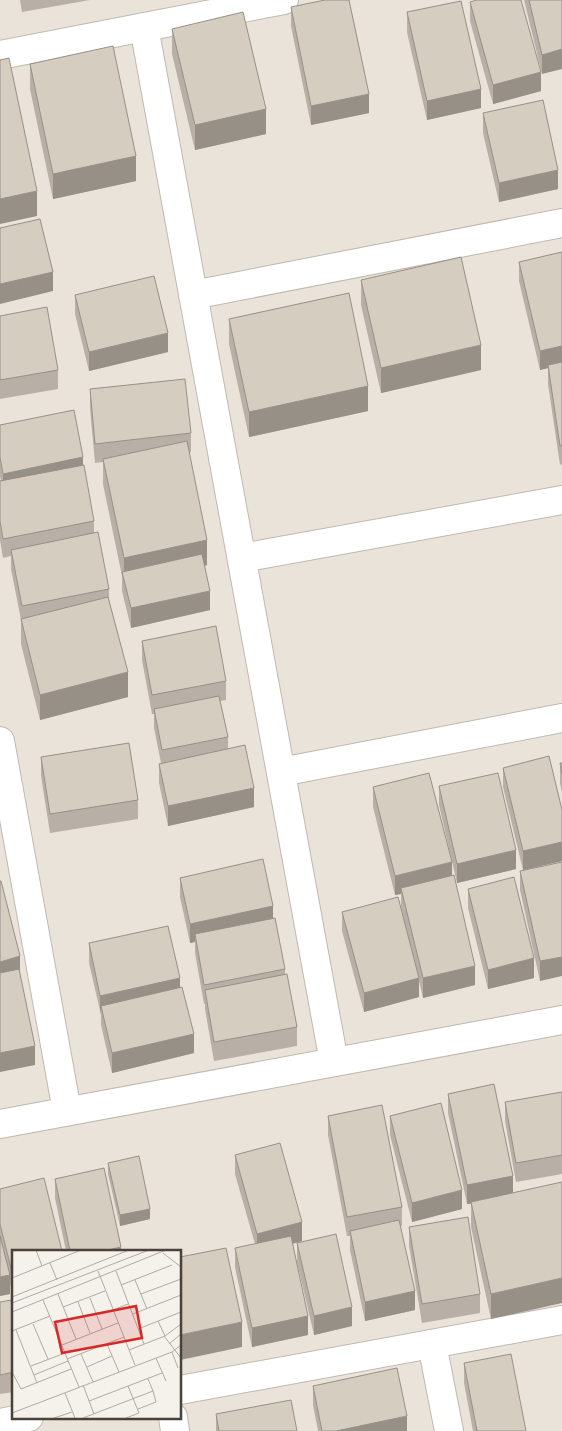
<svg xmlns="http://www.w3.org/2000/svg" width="562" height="1431" font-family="'Asap Condensed',sans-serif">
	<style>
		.residential { fill: #e9e3d9; fill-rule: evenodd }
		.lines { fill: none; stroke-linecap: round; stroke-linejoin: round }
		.street-casing { stroke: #c0b9ae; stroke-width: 30 }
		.street { stroke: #fff; stroke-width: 28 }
		.wall { fill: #b8b0a6 }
		.shaded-wall { fill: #969087 }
		.building { fill: #d6cdc1; stroke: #969087 }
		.inset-road { fill: none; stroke: #b0aba4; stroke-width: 1 }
		.view { fill: #d62828; fill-opacity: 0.15; stroke: #d62828; stroke-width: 2.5 }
		.inset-edge { fill: none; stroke: #494239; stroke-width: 2.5 }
	</style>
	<rect width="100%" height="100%" fill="#f5f1eb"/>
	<path class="residential" d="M0 0H562V1431H0ZM14 1251H180V1417H14Z"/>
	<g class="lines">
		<g class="street-casing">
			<g id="street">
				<path d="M144 27 334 1062"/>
				<path d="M0 55 284 0"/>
				<path d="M193 295 562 223"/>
				<path d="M242 558 562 500"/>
				<path d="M0 741 67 1111"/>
				<path d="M281 772 562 718"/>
				<path d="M0 1124 562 1020"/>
				<path d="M432 1344 449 1431"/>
				<path d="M180 1390 562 1320"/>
				<path d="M173 1417 175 1431"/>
				<path d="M0 1423 29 1417"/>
			</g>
		</g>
		<use href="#street" class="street"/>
	</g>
	<g class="wall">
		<path d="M20 0H90L22 12Z"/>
		<path d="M524 0H562L542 74Z"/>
		<path d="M470 2 541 91 493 104 470 21Z"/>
		<path d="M291 7 369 113 311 125 291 26Z"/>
		<path d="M407 12 481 108 427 120 407 32Z"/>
		<path d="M172 29 266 134 195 150 172 54Z"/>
		<path d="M30 64 136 181 53 199 30 89Z"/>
		<path d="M483 113 558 189 499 202 483 133Z"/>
		<path d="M562 252V464L560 465 548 384V368L540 370 519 281V262Z"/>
		<path d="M361 280 481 370 381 393 361 305Z"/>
		<path d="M75 295 168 352 89 371 75 314Z"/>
		<path d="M0 316 58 370V389L0 399Z"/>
		<path d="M229 319 368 411 249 437 229 344Z"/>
		<path d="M90 389 191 433V452L189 453 207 565 205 566 210 610 131 628 122 591V576L103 484V462L95 463 90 408Z"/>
		<path d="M0 425 83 465 94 521V533L109 589V600L128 697 40 720 21 644V620L11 569V556L3 558 0 540V481L1 480 0 477Z"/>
		<path d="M142 641 226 681V700L220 701 228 737V749L254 807 168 826 159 783V764L161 763 154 728V714H152L142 660Z"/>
		<path d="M41 757 138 800V819L50 833 41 776Z"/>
		<path d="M560 763H562V793L560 783Z"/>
		<path d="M503 768 562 810V861L523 870 503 787Z"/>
		<path d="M439 786 516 869 457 883 439 805Z"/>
		<path d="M373 787 452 876 475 985 423 998 419 981V997L364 1012 342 931V912L412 953 401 907V894L395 895 373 807Z"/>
		<path d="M562 862 540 981 520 890V871Z"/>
		<path d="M180 878 273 918 285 969V975L297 1027V1046L214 1061 205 1009V1004H204L195 953V942L190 943 180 897Z"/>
		<path d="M468 889 534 978 488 989 468 908Z"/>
		<path d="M89 943 180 988 194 1053 112 1073 101 1025V1015L89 963Z"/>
		<path d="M494 1084 491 1319 471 1227V1204H467L448 1113V1094Z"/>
		<path d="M562 1092V1174L516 1182 505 1121V1102Z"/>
		<path d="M328 1116 402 1207V1226H400L415 1310 365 1321 350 1250V1236H347L328 1135Z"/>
		<path d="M390 1116 462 1209 412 1222 390 1135Z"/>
		<path d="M235 1155 302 1241 293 1244 308 1335 252 1347 235 1267V1248L255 1244 235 1174Z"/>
		<path d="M108 1163 150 1219 120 1226 108 1174Z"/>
		<path d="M55 1179 121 1251H66L55 1198Z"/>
		<path d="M0 1189 14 1251V1295L13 1296 10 1283V1294L0 1296Z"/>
		<path d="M409 1227 480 1294V1313L422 1323 409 1246Z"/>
		<path d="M297 1243 352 1326 314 1335 297 1262Z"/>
		<path d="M0 1302 14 1315V1392L0 1394Z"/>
		<path d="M464 1363 526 1431H473L464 1383Z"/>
		<path d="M313 1386 407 1431H318L313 1405Z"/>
		<path d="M216 1414 297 1431H216Z"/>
	</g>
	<g class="shaded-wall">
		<path d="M562 49V69L542 74V55Z"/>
		<path d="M541 72V91L493 104V85Z"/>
		<path d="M481 89V108L427 120V101Z"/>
		<path d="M369 94V113L311 125V106Z"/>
		<path d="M266 109V134L195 150V125Z"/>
		<path d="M136 156V181L53 199V174Z"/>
		<path d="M558 170V189L499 202V183Z"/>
		<path d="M37 191V216L0 224V199Z"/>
		<path d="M53 272V291L0 304V284Z"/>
		<path d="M168 333V352L89 371V352Z"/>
		<path d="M481 345V370L381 393V368Z"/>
		<path d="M562 346V365H548V368L540 370V351Z"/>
		<path d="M368 386V411L249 437V412Z"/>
		<path d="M83 457V476L3 493V474Z"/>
		<path d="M207 540V565L125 583 124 579V558Z"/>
		<path d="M210 591V610L131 628V608Z"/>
		<path d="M128 672V697L40 720V695Z"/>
		<path d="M254 788V807L168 826V806Z"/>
		<path d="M562 842V861L523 870V851Z"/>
		<path d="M516 850V869L457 883V864Z"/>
		<path d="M452 862V881L401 888V894L395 895V876Z"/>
		<path d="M273 906V925L195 934V942L190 943V924Z"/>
		<path d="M20 956V976L0 981V962Z"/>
		<path d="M562 957V976L540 981V961Z"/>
		<path d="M534 958V978L488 989V970Z"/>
		<path d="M475 966V985L423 998V978Z"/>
		<path d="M180 978V997L101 1006 100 1015V996Z"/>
		<path d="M419 978V997L364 1012V993Z"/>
		<path d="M194 1034V1053L112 1073V1053Z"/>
		<path d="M35 1046V1065L0 1072V1053Z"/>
		<path d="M513 1176V1195L467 1204V1185Z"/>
		<path d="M462 1190V1209L412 1222V1203Z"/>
		<path d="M150 1209V1219L120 1226V1215Z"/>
		<path d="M302 1222V1241L257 1253V1234Z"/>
		<path d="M121 1247V1251H104Z"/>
		<path d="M10 1275V1294L0 1296V1277Z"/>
		<path d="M13 1276H14V1295L13 1296Z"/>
		<path d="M562 1278V1303L491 1319V1294Z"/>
		<path d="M415 1291V1310L365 1321V1302Z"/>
		<path d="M352 1307V1326L314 1335V1316Z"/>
		<path d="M308 1316V1335L252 1347V1328Z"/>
		<path d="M242 1322V1347L180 1360V1335Z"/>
		<path d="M407 1416V1431H336Z"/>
	</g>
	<g class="building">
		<path d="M325 0H349L369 94 311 106 291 7Z"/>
		<path d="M477 0H521L541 72 493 85 470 2Z"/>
		<path d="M529 0H562V49L542 55Z"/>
		<path d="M461 1 481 89 427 101 407 12Z"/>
		<path d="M243 12 266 109 195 125 172 29Z"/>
		<path d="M113 46 136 156 53 174 30 64Z"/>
		<path d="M9 58 37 191 0 199V60Z"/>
		<path d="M543 100 558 170 499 183 483 113Z"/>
		<path d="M40 219 53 272 0 284V228Z"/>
		<path d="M562 252V346L540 351 519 262Z"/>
		<path d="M461 257 481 345 381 368 361 280Z"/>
		<path d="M154 276 168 333 89 352 75 295Z"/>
		<path d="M349 293 368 386 249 412 229 319Z"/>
		<path d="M47 307 58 370 0 380V316Z"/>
		<path d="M562 362V445L560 446 548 365Z"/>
		<path d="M185 379 191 433 95 444 90 389Z"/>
		<path d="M74 410 83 457 3 474 0 457V425Z"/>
		<path d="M187 441 207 540 124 558 103 459Z"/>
		<path d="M84 465 94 521 3 539 0 521V481Z"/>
		<path d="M98 532 109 589 22 606 11 550Z"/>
		<path d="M202 554 210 591 131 608 122 572Z"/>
		<path d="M108 597 128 672 40 695 21 619Z"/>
		<path d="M216 626 226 681 152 695 142 641Z"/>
		<path d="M219 696 228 737 162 750 154 709Z"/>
		<path d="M129 743 138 800 50 814 41 757Z"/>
		<path d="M245 745 254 788 168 806 159 764Z"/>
		<path d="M549 756 562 810V842L523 851 503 768Z"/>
		<path d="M560 763H562V774Z"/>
		<path d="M429 773 452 862 395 876 373 787Z"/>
		<path d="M498 773 516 850 457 864 439 786Z"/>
		<path d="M263 859 273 906 190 924 180 878Z"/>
		<path d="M562 862V957L540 961 520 871Z"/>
		<path d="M454 875 475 966 423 978 401 888Z"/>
		<path d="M514 877 534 958 488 970 468 889Z"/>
		<path d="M0 881H1L20 956 0 962Z"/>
		<path d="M398 897 419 978 364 993 342 912Z"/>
		<path d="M275 918 285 969 204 985 195 934Z"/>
		<path d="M168 926 180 978 100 996 89 943Z"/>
		<path d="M19 969 35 1046 0 1053V973Z"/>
		<path d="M287 974 297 1027 214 1042 205 990Z"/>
		<path d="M182 987 194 1034 112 1053 101 1006Z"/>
		<path d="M494 1084 513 1176 467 1185 448 1094Z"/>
		<path d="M562 1092V1155L516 1163 505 1102Z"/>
		<path d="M441 1103 462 1190 412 1203 390 1116Z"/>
		<path d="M382 1105 402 1207 347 1217 328 1116Z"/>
		<path d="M280 1143 302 1222 257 1234 235 1155Z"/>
		<path d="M139 1156 150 1209 120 1215 108 1163Z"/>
		<path d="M104 1168 121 1247 104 1251H70L55 1179Z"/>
		<path d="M44 1178 62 1251H14V1276H13L0 1224V1189Z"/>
		<path d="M562 1182V1278L491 1294 471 1202Z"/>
		<path d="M468 1217 480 1294 422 1304 409 1227Z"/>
		<path d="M399 1220 415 1291 365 1302 350 1231Z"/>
		<path d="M336 1234 352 1307 314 1316 297 1243Z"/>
		<path d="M0 1236 10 1275 0 1277Z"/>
		<path d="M291 1236 308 1316 252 1328 235 1248Z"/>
		<path d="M226 1248 242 1322 180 1335V1257Z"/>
		<path d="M11 1300 14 1315V1372L0 1375V1302Z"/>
		<path d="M511 1354 526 1431H477L464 1363Z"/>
		<path d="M397 1368 407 1416 336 1431H322L313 1386Z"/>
		<path d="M291 1400 297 1431H219L216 1414Z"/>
	</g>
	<g transform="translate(12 1250)">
		<rect width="169" height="169" fill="#f5f1eb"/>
		<path class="inset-road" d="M24 0 30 16M151 3 169 17M38 13 45 30M86 21 123 115M104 21 132 94M0 28 69 0M123 30 135 59M109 35 160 15M46 44 64 89M129 44 169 29M0 47 117 0M78 48 90 79M31 50 67 137M66 52 78 83M0 53 137 0M51 57 93 41M101 60 116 54M0 62 154 0M121 64 169 45M146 71 153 86M21 74 36 109M126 79 169 62M4 80 25 133M0 81 38 66M152 86 169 108M95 94 107 122M157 94 169 84M50 95 106 73M117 100 153 86 169 74M160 102 166 118M69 104 81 132M144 108 154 131M55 109 112 87M19 116 53 103M75 117 100 106M0 122 9 139 59 119M22 125 56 111M71 135 82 164M53 143 63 168M77 151 150 123M126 159 144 152 141 141M0 163 160 102 169 95M42 168 60 162M71 168 141 141 136 129M114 168 127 163 116 136"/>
		<path class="view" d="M124 56 130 88 50 103 43 72Z"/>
		<rect width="169" height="169" class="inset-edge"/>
	</g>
</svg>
